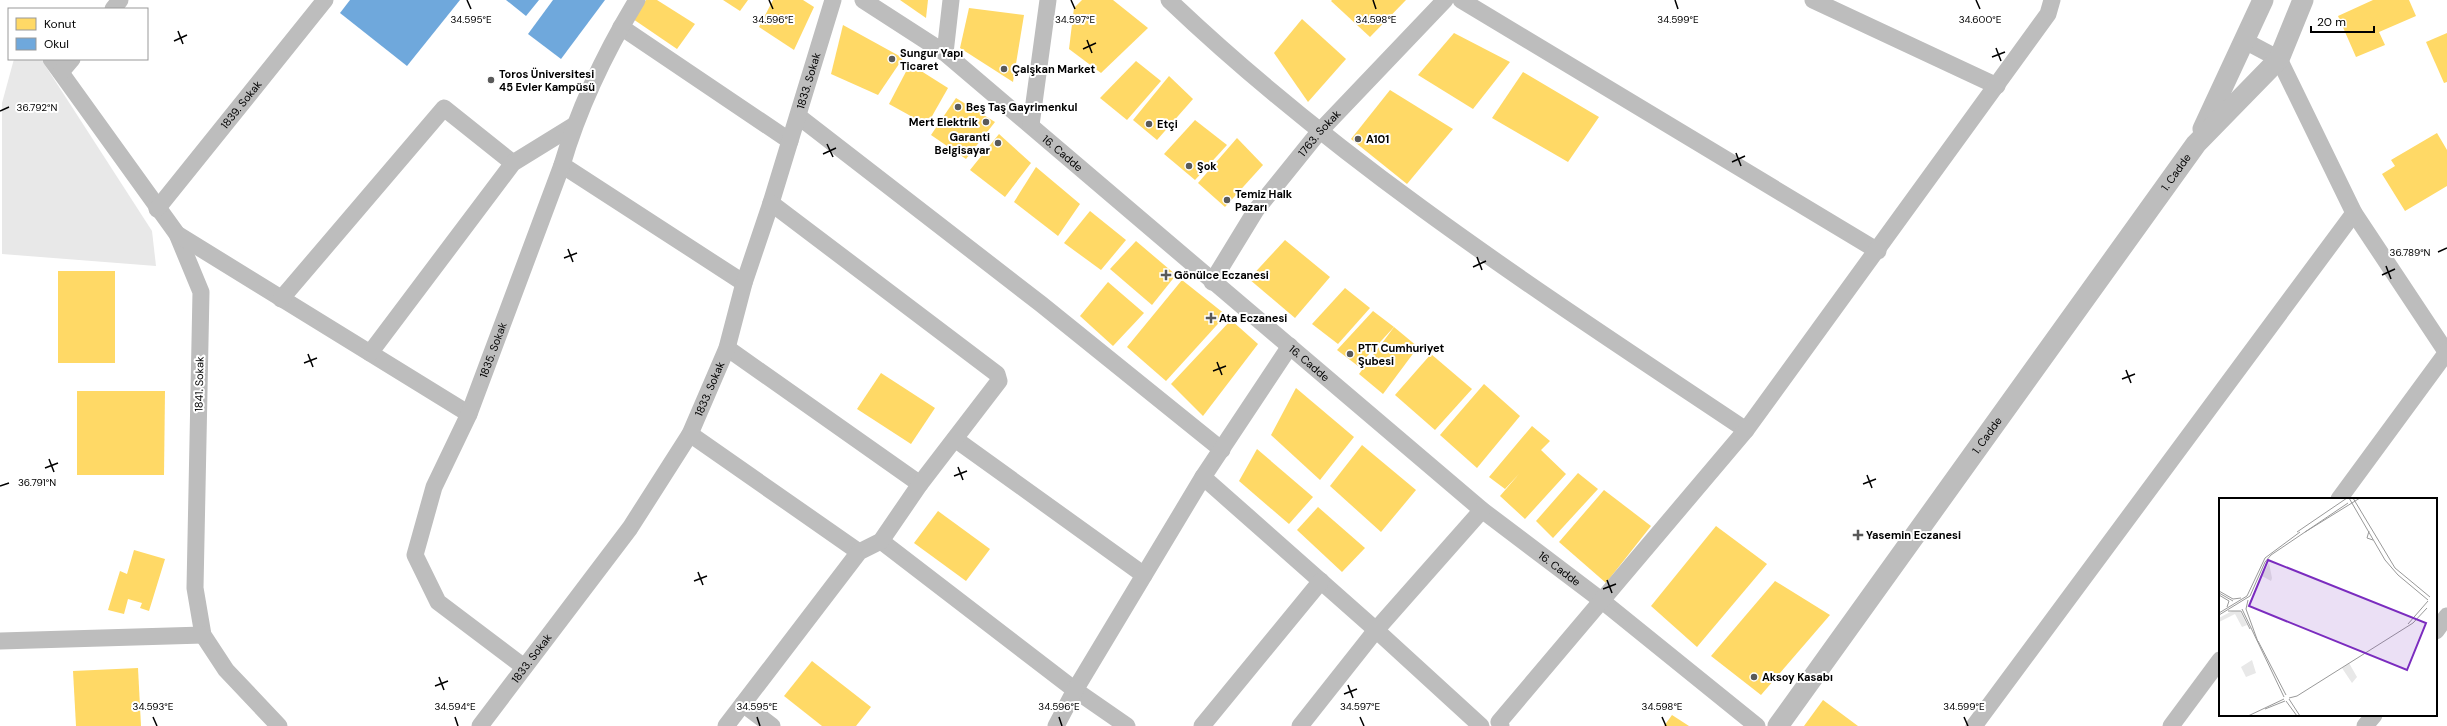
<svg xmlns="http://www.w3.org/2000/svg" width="2447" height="726" font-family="'DM Sans',sans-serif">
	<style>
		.green { fill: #e8e8e8 }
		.homes { fill: #ffd966 }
		.schools { fill: #6fa8dc }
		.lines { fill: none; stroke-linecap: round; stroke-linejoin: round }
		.minor { stroke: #bdbdbd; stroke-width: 17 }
		.tertiary { stroke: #bdbdbd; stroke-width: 21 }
		.ticks { fill: none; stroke: #000; stroke-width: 1.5 }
		.poi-dot { fill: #595959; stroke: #fff; stroke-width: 1.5 }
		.labels { text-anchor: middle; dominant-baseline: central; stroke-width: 4; stroke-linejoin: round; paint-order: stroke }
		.poi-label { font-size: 11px; font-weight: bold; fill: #000; stroke: #fff; text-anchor: start }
		.street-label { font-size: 11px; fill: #000; stroke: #fff }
		.inset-road { fill: none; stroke: #999; stroke-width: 1 }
		.view { fill: #7b2cbf; fill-opacity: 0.15; stroke: #7b2cbf; stroke-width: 2 }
		.inset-edge { fill: none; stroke: #000; stroke-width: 2 }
		.ticks-label { font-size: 10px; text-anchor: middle; fill: #000; stroke: #fff; stroke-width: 4; stroke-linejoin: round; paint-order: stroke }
	</style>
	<rect width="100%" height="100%" fill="#fff"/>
	<path class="green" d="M14 59H41L152 231 156 266 2 254V103Z"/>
	<g class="homes">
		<path d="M646 0H657L695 24 677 49 633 19Z"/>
		<path d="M723 0H748L740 11Z"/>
		<path d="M773 0H803L814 7 794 50 759 27Z"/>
		<path d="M900 0H928L926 18Z"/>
		<path d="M1082 0H1113L1148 28 1101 73 1069 49 1074 8Z"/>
		<path d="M1332 0H1406L1370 37 1331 1Z"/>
		<path d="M2373 0H2409L2416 16 2379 32 2385 45 2356 57 2338 16Z"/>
		<path d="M969 8 1024 15 1013 82 960 48Z"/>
		<path d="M1302 19 1346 59 1308 102 1274 53Z"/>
		<path d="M843 25 903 58 878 95 831 74Z"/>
		<path d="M1454 33 1510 62 1473 109 1418 75Z"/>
		<path d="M2447 33V82L2444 83 2426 42Z"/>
		<path d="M1136 61 1161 81 1127 120 1100 98Z"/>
		<path d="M910 64 948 88 927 125 889 104Z"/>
		<path d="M1523 72 1599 117 1568 162 1492 118Z"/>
		<path d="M1169 76 1193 99 1157 140 1133 120Z"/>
		<path d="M1390 90 1453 129 1407 184 1351 139Z"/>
		<path d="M956 98 995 122 966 159 931 135Z"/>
		<path d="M1195 120 1227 145 1195 180 1164 154Z"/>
		<path d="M2437 133 2447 150V186L2405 211 2382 174 2395 166 2391 160Z"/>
		<path d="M999 134 1031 163 1005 197 970 170Z"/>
		<path d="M1237 138 1263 165 1225 207 1198 183Z"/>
		<path d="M1036 167 1080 204 1058 236 1014 202Z"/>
		<path d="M1090 211 1126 240 1101 270 1064 243Z"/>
		<path d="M1285 240 1330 277 1295 318 1249 279Z"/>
		<path d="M1136 241 1176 275 1152 305 1110 269Z"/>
		<rect x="58" y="271" width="57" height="92"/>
		<path d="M1182 280 1226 315 1166 381 1127 347Z"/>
		<path d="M1108 282 1144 313 1113 346 1080 316Z"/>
		<path d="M1345 288 1370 308 1338 344 1312 324Z"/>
		<path d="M1373 311 1394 327 1358 366 1337 350Z"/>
		<path d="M1231 320 1258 344 1203 416 1171 384Z"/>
		<path d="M1394 327 1418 347 1383 394 1359 374Z"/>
		<path d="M1431 354 1472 389 1435 430 1395 395Z"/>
		<path d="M881 373 935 408 911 444 857 409Z"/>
		<path d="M1484 384 1520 416 1477 468 1440 435Z"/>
		<path d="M1296 388 1354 437 1320 480 1271 435Z"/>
		<path d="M77 391H165L164 475H77Z"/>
		<path d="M1532 426 1550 441 1541 450 1566 474 1525 519 1500 496 1519 474 1505 489 1489 477Z"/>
		<path d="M1362 445 1416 490 1381 532 1330 486Z"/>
		<path d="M1257 449 1313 497 1289 524 1239 481Z"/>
		<path d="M1578 473 1598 489 1553 538 1536 521Z"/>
		<path d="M1604 490 1651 526 1606 583 1559 542Z"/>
		<path d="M1318 507 1365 548 1342 572 1297 530Z"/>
		<path d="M938 511 990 549 966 581 914 543Z"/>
		<path d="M1716 526 1767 564 1697 647 1651 606Z"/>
		<path d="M134 550 165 559 149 611 140 608 142 603 128 599 124 614 108 610 120 571 127 574Z"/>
		<path d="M1775 581 1830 615 1761 695 1711 656Z"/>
		<path d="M812 661 871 707 856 726H822L784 696Z"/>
		<path d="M138 668 141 726H76L73 671Z"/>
		<path d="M1823 700 1858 726H1804Z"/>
		<path d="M1672 715 1689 726H1664Z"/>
	</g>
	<g class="schools">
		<path d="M350 0H460L407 66 340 13Z"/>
		<path d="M506 0H539L526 16Z"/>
		<path d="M553 0H605L561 59 528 34Z"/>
	</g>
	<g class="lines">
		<g class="minor">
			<path id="s1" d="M863 0 945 53 1482 510 1601 600 1757 726"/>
			<path d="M1169 0C1343 166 1547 297 1746 430"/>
			<path d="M1461 0 1878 251"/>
			<path d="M1813 0 1997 86"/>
			<path d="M113 9 120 0"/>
			<path d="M621 27 790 141"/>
			<path d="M2245 41 2279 59 2354 213 2447 353"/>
			<path d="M945 53 951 0"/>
			<path d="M51 59 177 234 201 292 195 588 203 635 226 670 279 726"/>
			<path d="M61 72 72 59"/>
			<path d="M798 116 1041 304 1222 450"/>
			<path d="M1031 125 1048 0"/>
			<path d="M562 165 744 283"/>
			<path id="s2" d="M157 209 325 0"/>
			<path d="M177 234 469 414"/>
			<path id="s3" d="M1212 282 1256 210 1319 132 1445 0"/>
			<path d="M281 299 444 108 513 163"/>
			<path d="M727 348 920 484"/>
			<path d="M370 353 513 163 573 126"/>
			<path d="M690 434 859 552"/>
			<path d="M955 439 1144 575"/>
			<path d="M1203 477 1376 630 1481 726"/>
			<path d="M2339 499 2447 352"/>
			<path d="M881 541 1075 690 1127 726"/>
			<path d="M2436 631 2447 616"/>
			<path d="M0 641 203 635"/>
			<path id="s4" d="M524 667 438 602 415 555 434 487 469 414 562 165C579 107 606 51 637 0"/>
			<path d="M743 704 772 726"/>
			<path id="s5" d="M480 726 630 528 690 434 727 348 744 283 771 203 833 0"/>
			<path d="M726 726 859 552 881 541 920 484 999 381 997 374 771 203"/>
			<path d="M1056 726 1075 690 1203 477 1290 346"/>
			<path d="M1202 726 1321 581"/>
			<path d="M1300 726 1376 630 1482 510"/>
			<path d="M1501 726 1499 722 1746 430 2048 14 2052 0"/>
			<path d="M1974 726 2354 213"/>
			<path d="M2171 726 2220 660"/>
			<path d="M2365 726 2374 715"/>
		</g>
		<g class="tertiary">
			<path d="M2203 129 2263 0"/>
			<path id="s6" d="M1778 726 2196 144 2279 59 2303 0"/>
		</g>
	</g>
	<path class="ticks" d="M467 0 471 9M769 0 773 9M1071 0 1075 9M1373 0 1376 9M1675 0 1678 9M1976 0 1980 9M178 31 183 44M1087 40 1092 53M174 41 187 35M1996 48 2001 61M1083 49 1096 43M1992 57 2005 52M0 111 9 107M827 144 833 157M1736 153 1741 166M823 154 836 148M1732 162 1745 156M568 249 573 262M2438 252 2447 248M1477 257 1482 270M564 258 577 253M2386 266 2391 279M1473 267 1486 261M2382 275 2395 269M308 354 313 367M1217 362 1222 375M304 363 317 358M2126 370 2131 383M1213 371 1226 366M2122 379 2135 374M49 459 54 472M958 467 963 480M45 468 58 463M1867 475 1872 488M954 476 967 471M1863 484 1876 479M0 486 9 483M698 572 703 585M1607 580 1612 593M694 581 707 576M1603 589 1616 584M439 677 444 690M1348 685 1353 698M435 686 448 681M1344 694 1357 689M153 717 157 726M455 717 458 726M757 717 760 726M1059 717 1062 726M1360 717 1364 726M1662 717 1666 726M1964 717 1968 726"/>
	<g class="poi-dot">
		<circle cx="892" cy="59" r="4"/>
		<circle cx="1004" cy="69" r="4"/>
		<circle cx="491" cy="80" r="4"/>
		<circle cx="958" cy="107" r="4"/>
		<circle cx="986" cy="122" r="4"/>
		<circle cx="1149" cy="124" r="4"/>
		<circle cx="1358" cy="139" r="4"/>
		<circle cx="998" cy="143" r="4"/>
		<circle cx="1189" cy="166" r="4"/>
		<circle cx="1227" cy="200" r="4"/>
		<path d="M1164 269h4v4h4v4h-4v4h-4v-4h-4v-4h4z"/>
		<path d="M1209 312h4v4h4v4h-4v4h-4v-4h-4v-4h4z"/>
		<circle cx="1350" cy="354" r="4"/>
		<path d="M1856 529h4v4h4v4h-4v4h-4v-4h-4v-4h4z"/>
		<circle cx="1754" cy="677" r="4"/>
	</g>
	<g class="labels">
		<g class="poi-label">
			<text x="900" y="53">Sungur Yapı<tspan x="900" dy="13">Ticaret</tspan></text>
			<text x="1012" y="69">Çalşkan Market</text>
			<text x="499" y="74">Toros Üniversitesi<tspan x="499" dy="13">45 Evler Kampüsü</tspan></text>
			<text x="966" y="107">Beş Taş Gayrimenkul</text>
			<text x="978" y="122" text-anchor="end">Mert Elektrik</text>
			<text x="1157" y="124">Etçi</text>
			<text x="990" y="137" text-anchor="end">Garanti<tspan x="990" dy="13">Belgisayar</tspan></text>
			<text x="1366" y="139">A101</text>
			<text x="1197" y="166">Şok</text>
			<text x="1235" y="194">Temiz Halk<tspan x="1235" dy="13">Pazarı</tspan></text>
			<text x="1174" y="275">Gönülce Eczanesi</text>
			<text x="1219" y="318">Ata Eczanesi</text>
			<text x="1358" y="348">PTT Cumhuriyet<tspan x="1358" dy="13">Şubesi</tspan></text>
			<text x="1866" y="535">Yasemin Eczanesi</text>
			<text x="1762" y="677">Aksoy Kasabı</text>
		</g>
		<g class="street-label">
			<text stroke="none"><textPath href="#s5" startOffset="733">1833. Sokak</textPath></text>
			<text stroke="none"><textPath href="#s2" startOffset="134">1839. Sokak</textPath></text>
			<text stroke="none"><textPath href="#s3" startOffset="184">1763. Sokak</textPath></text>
			<text stroke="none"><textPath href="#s1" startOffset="252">16. Cadde</textPath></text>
			<text stroke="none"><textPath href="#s6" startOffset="682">1. Cadde</textPath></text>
			<text stroke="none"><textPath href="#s4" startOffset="380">1835. Sokak</textPath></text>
			<text stroke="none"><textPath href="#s1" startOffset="576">16. Cadde</textPath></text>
			<text transform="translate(199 384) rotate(-89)">1841. Sokak</text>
			<text stroke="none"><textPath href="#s5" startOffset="409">1833. Sokak</textPath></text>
			<text stroke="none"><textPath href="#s6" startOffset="358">1. Cadde</textPath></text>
			<text stroke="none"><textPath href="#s1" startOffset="900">16. Cadde</textPath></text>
			<text stroke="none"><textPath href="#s5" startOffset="85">1833. Sokak</textPath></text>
		</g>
	</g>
	<g transform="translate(2219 498)">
		<rect width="218" height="218" fill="#fff"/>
		<path d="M50 65 53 80 52 83 43 78ZM13 113H21L28 127 23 129 16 116 0 124V120ZM33 162 37 175 27 179 22 169ZM130 165 138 179 133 185 123 170Z" fill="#e8e8e8"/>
		<path class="inset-road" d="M130 0 166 62 179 77 209 102M134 0 176 70 211 99M150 33 148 40 154 42M78 34 128 0M86 34 141 0M0 93 14 101 22 100M0 95 14 103M0 97 10 103 8 109M29 102 27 111 39 144M23 111 65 199M9 113H22L31 131M0 115 28 98 46 60 81 34M0 117 31 98 46 64 52 57 129 5M189 126 209 103M39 143 67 197M70 200 78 198 194 125 208 110M70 201 81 218M67 203 78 218M46 211 66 203M29 218 65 201"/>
		<path class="view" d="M49 62 207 125 188 172 30 108Z"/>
		<rect width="218" height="218" class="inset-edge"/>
	</g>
	<g class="ticks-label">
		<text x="471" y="23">34.595°E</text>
		<text x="1075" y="23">34.597°E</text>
		<text x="773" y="23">34.596°E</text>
		<text x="1376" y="23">34.598°E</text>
		<text x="1678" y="23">34.599°E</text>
		<text x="1980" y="23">34.600°E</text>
		<text x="37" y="111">36.792°N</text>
		<text x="2410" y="256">36.789°N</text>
		<text x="37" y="486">36.791°N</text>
		<text x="153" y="710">34.593°E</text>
		<text x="455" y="710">34.594°E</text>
		<text x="757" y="710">34.595°E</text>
		<text x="1059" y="710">34.596°E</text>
		<text x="1360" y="710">34.597°E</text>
		<text x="1662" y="710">34.598°E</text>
		<text x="1964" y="710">34.599°E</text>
	</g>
	<rect x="8" y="8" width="140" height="52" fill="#ffffff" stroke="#999999"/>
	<rect x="16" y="18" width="20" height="12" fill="#ffd966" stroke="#999999"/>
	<text x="44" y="28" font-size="12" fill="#000000">Konut</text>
	<rect x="16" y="38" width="20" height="12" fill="#6fa8dc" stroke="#999999"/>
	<text x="44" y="48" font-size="12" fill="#000000">Okul</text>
	<path d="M2311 26v6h63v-6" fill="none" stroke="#000000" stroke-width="2"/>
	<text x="2317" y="26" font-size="12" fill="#000000" stroke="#ffffff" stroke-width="3" paint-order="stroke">20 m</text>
</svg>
